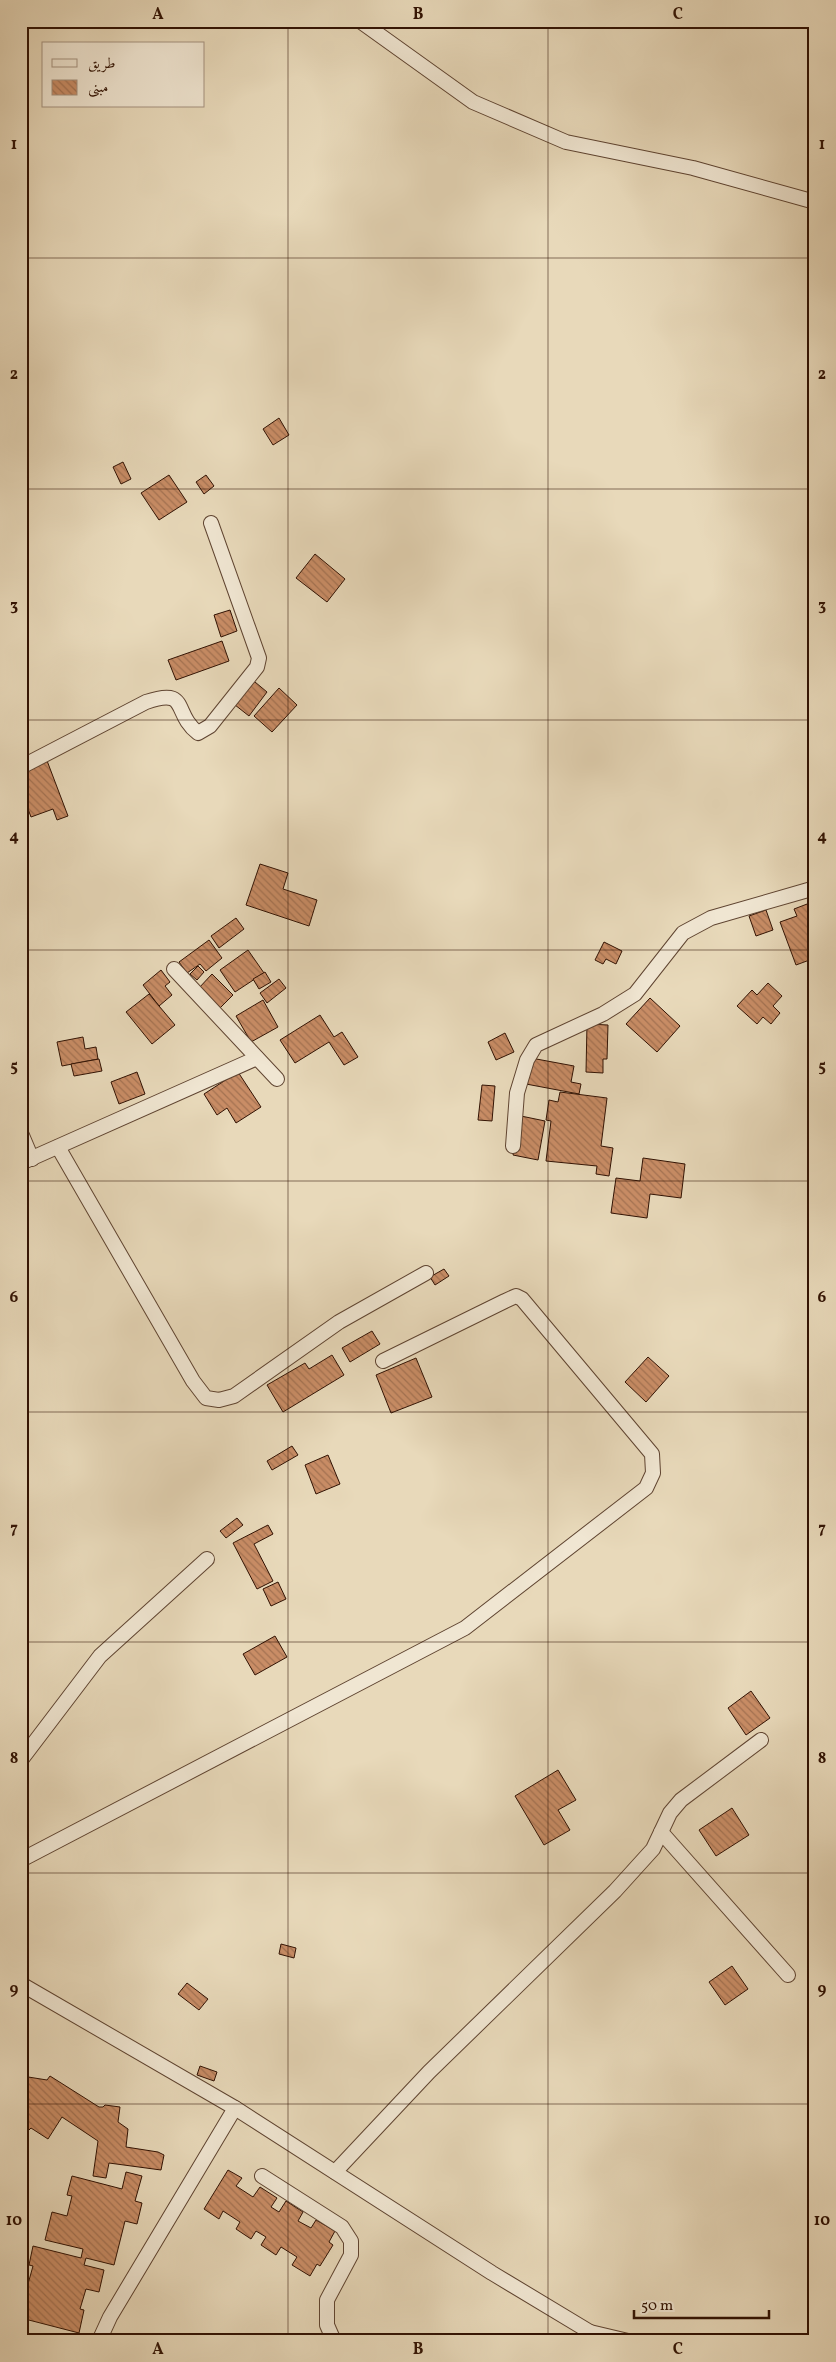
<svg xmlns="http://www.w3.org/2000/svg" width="836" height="2362" font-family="Vollkorn,Amiri,serif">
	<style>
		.building { fill: url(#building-back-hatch); stroke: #311203 }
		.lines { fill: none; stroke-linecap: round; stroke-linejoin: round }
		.minor-casing { stroke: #5f4431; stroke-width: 16 }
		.minor { stroke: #f0e6d2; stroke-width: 14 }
		.grid { fill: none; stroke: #311203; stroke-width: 1; stroke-opacity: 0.55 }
		.neatline { fill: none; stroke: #311203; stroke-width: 2 }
		.grid-label { font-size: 16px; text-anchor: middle; font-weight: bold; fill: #311203 }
	</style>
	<defs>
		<pattern id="building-back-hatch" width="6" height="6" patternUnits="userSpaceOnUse" patternTransform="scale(1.25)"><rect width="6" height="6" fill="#c98d66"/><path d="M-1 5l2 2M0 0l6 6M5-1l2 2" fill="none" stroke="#a47252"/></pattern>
	</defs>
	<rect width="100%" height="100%" fill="#e8d9ba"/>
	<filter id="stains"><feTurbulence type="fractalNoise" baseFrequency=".004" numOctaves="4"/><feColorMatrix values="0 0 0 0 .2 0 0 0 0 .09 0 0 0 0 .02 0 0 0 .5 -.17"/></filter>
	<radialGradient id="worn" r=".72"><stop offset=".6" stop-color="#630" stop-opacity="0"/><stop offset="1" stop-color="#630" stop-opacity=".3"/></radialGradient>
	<g class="building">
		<path d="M279 418 289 435 273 445 263 429Z"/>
		<path d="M123 462 131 479 121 484 113 467Z"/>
		<path d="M169 475 187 502 159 520 141 493Z"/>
		<path d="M206 475 214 486 204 494 196 482Z"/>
		<path d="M315 554 345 579 327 602 296 578Z"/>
		<path d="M230 610 237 631 221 637 214 615Z"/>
		<path d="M222 641 229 661 176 680 168 660Z"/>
		<path d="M249 677 267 692 249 716 230 701Z"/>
		<path d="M279 688 297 705 272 732 254 716Z"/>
		<path d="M46 758 68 816 57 820 53 809 31 817 21 790V768Z"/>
		<path d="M260 864 288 873 283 889 317 900 309 926 246 905Z"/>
		<path d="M815 901V958L796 965 780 922 797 916 794 909Z"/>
		<path d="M766 910 773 930 756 936 749 916Z"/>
		<path d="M236 918 244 929 219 948 211 936Z"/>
		<path d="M209 940 222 958 206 971 200 964 187 973 179 962Z"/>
		<path d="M604 942 622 951 616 964 606 959 603 964 595 960Z"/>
		<path d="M248 950 264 973 235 992 220 970Z"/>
		<path d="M198 966 204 972 197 980 190 974Z"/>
		<path d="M161 970 170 982 165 986 172 995 159 1006 143 985Z"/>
		<path d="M265 972 271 982 259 989 253 979Z"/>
		<path d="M212 974 233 995 219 1009 198 989Z"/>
		<path d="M279 979 286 988 267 1003 260 993Z"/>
		<path d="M768 983 782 996 773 1006 780 1013 771 1024 763 1017 757 1024 737 1006 752 990 757 995Z"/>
		<path d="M149 994 175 1025 152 1044 126 1012Z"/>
		<path d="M650 998 680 1026 657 1052 626 1024Z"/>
		<path d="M263 1000 278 1027 251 1042 236 1016Z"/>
		<path d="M320 1015 334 1037 342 1032 358 1057 344 1065 329 1042 295 1063 280 1040Z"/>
		<path d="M587 1024 608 1025 607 1059H603V1073L586 1072Z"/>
		<path d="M505 1033 514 1052 496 1060 488 1042Z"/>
		<path d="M83 1037 85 1049 96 1047 98 1059 62 1066 57 1042Z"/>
		<path d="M531 1058 574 1066 571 1082 581 1084 579 1094 526 1084Z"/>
		<path d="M99 1059 102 1071 74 1076 71 1064Z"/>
		<path d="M137 1072 145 1094 119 1104 111 1082Z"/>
		<path d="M238 1072 261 1107 236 1123 227 1108 217 1115 204 1094Z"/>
		<path d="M482 1085 495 1086 492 1121 478 1120Z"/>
		<path d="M560 1092 607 1098 601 1146 613 1148 609 1176 596 1174 597 1166 546 1161 551 1121 546 1120 549 1100 558 1102Z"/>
		<path d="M521 1116 545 1121 538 1160 513 1155Z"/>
		<path d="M643 1158 685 1164 681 1198 650 1194 647 1218 611 1213 616 1178 640 1181Z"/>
		<path d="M444 1269 449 1276 435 1285 430 1277Z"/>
		<path d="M372 1331 380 1344 350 1362 342 1348Z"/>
		<path d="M332 1355 344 1375 283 1412 267 1385 305 1363 309 1369Z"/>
		<path d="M648 1357 669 1376 646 1402 625 1382Z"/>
		<path d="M416 1358 432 1397 391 1413 376 1375Z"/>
		<path d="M292 1446 298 1455 272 1470 267 1461Z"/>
		<path d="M328 1455 340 1484 316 1494 305 1465Z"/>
		<path d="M237 1518 243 1525 226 1538 220 1531Z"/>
		<path d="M268 1525 273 1534 254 1544 273 1581 257 1589 233 1543Z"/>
		<path d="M278 1582 286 1599 271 1606 263 1589Z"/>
		<path d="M275 1636 287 1657 255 1675 243 1654Z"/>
		<path d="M751 1691 770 1718 746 1735 728 1708Z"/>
		<path d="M558 1770 576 1800 558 1810 570 1830 544 1845 515 1796Z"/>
		<path d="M732 1808 749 1835 716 1856 699 1830Z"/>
		<path d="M281 1944 296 1948 294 1958 279 1954Z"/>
		<path d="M732 1966 748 1989 725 2005 709 1982Z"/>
		<path d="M187 1983 208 1999 199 2010 178 1994Z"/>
		<path d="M200 2066 217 2072 214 2081 197 2075Z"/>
		<path d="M22 2076 47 2080 50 2076 99 2107H103L105 2105 120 2107 118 2122 128 2129 126 2147 158 2152 164 2155 161 2170 109 2163 106 2178 93 2176 98 2141 62 2117 48 2139 31 2128 29 2130 21 2129Z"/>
		<path d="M228 2170 242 2178 236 2186 253 2197 260 2187 277 2198 271 2207 279 2212 286 2201 303 2212 298 2221 311 2228 316 2220 335 2231 329 2242 333 2245 320 2266 317 2264 310 2276 292 2265 297 2257 281 2247 276 2255 261 2245 266 2237 256 2231 251 2239 236 2229 240 2222 223 2211 219 2219 204 2209Z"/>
		<path d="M126 2172 142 2176 135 2201 142 2203 137 2224 125 2221 114 2265 86 2258 84 2265 104 2270 99 2292 86 2289 80 2309 84 2310 79 2333 21 2318V2283L28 2284 33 2266 29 2265 33 2246 81 2258 83 2249 45 2240 52 2212 67 2216 72 2196 67 2195 72 2176 122 2189Z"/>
	</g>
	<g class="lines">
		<g class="minor-casing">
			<g id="minor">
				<path d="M360 21 473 102 566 142 693 168 815 202"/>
				<path d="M21 767 146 702C190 687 172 713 198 733L210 726 257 667 259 658 211 523"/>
				<path d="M174 969 277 1079"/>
				<path d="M21 1133 32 1159"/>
				<path d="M513 1146 517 1093 527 1060 536 1045 603 1014 635 994 683 933 711 918 815 888"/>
				<path d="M58 1147 193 1381 206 1398 219 1400 234 1396 339 1322 426 1273"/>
				<path d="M21 1163 257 1058"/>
				<path d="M21 1760 100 1656 207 1559"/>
				<path d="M661 1832 788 1975"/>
				<path d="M21 1860 465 1628 646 1488 653 1473 652 1454 522 1299 516 1296 505 1301 383 1361"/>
				<path d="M21 1984 235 2108 492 2273 590 2332"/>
				<path d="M335 2172 429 2072 615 1891 653 1849 670 1813 681 1800 761 1740"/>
				<path d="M262 2176 342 2227 351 2241V2255L327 2300V2325L334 2341"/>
				<path d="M591 2340 590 2332 628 2341"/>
				<path d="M99 2341 110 2317 235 2108"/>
			</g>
		</g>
		<use href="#minor" class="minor"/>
	</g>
	<path class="grid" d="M288 21V2341M548 21V2341M21 258H815M21 489H815M21 720H815M21 950H815M21 1181H815M21 1412H815M21 1642H815M21 1873H815M21 2104H815"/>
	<rect width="836" height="2362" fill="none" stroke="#e8d9ba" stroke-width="55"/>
	<rect x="42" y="42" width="162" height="65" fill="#f0e6d2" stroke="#a4917f"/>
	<rect x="52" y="59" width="25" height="8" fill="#f0e6d2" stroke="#a4917f"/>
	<text x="88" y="68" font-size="15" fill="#311203">طريق</text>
	<rect x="52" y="80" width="25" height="15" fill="url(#building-back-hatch)" stroke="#a4917f"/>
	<text x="88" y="92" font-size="15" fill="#311203">مبنى</text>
	<path d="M634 2310v8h135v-8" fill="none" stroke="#311203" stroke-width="2.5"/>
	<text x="641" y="2310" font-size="15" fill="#311203" stroke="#f0e6d2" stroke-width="4" paint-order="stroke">50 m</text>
	<rect x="28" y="28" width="780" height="2306" class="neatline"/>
	<g class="grid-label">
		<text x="158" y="19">A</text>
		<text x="418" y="19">B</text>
		<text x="678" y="19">C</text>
		<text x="14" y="149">1</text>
		<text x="822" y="149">1</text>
		<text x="14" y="379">2</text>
		<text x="822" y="379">2</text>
		<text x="14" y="610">3</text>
		<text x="822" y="610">3</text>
		<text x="14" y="841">4</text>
		<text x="822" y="841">4</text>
		<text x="14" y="1071">5</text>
		<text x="822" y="1071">5</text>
		<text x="14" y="1302">6</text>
		<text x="822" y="1302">6</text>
		<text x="14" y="1533">7</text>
		<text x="822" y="1533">7</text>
		<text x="14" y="1763">8</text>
		<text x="822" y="1763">8</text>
		<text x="14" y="1994">9</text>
		<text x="822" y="1994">9</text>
		<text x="14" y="2225">10</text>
		<text x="822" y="2225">10</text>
		<text x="158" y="2354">A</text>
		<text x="418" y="2354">B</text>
		<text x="678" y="2354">C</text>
	</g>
	<rect width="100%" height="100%" filter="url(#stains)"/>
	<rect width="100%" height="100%" fill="url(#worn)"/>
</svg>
